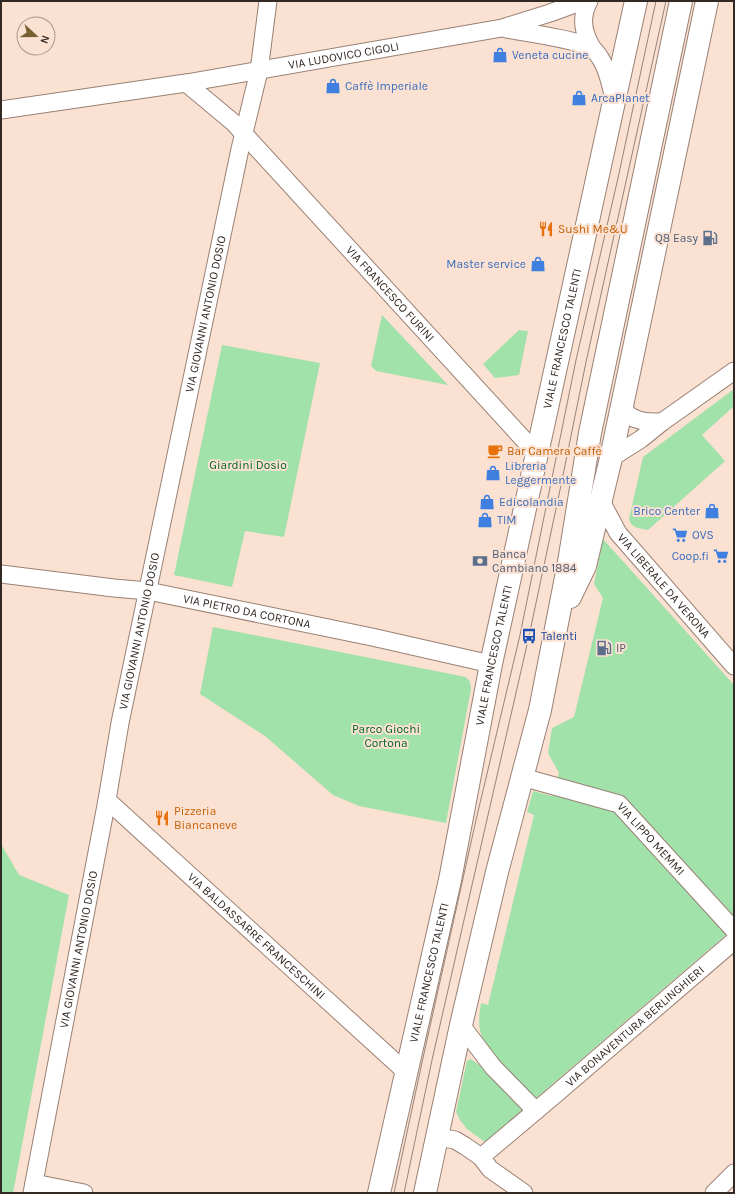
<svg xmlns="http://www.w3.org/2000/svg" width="735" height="1194" font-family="Karla,sans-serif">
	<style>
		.green { fill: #a1e1aa }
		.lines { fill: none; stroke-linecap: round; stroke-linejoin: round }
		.minor-casing { stroke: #998174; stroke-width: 19 }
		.primary-casing { stroke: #998174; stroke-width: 24 }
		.minor { stroke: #fff; stroke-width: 17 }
		.primary { stroke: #fff; stroke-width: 22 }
		.tram { stroke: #96847a; stroke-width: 1 }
		.labels { text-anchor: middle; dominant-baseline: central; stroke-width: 4; stroke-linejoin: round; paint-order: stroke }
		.shop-label { font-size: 12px; fill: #366cbe; stroke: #fbe1d2; text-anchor: start }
		.street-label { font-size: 12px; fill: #332924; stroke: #fbe1d2 }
		.food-label { font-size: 12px; fill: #c56008; stroke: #fbe1d2; text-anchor: start }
		.service-label { font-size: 12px; fill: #4e5e75; stroke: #fbe1d2; text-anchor: start }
		.park-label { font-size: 12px; fill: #006526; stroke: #fbe1d2 }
		.transit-label { font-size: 12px; fill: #164399; stroke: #fbe1d2; text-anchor: start }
	</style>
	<rect width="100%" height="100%" fill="#fbe1d2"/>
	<g class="green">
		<path d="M382 315 448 385 376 371 371 366Z"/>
		<path d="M519 330 528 331 519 375 495 378 483 364Z"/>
		<path d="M222 345 320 363 284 537 245 531 232 587 174 575Z"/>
		<path d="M734 389V406L702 435 725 461 648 530C639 528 631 528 629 519L643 457Z"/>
		<path d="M603 539 734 685V928L485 1142 467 1129 460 1120 456 1112 467 1061 471 1059 482 1067 492 1057C479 1036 477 1027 481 1003L488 1005 534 815 527 812 533 791 552 796 559 773 548 753 552 728 574 717 603 598 594 584Z"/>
		<path d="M213 627 466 677 470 682 471 689 446 823 359 806 333 795 265 736 200 694Z"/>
		<path d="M1 844 19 875 69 895 13 1193H1Z"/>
	</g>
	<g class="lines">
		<g class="minor-casing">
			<g id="minor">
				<path d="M589 1C580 17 583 34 593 49"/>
				<path d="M506 29C523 32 583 40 594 50 606 62 610 82 614 99"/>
				<path id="s1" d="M186 83 234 123 244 134 537 454"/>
				<path id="s2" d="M1 110 186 83 502 28 550 13 583 1"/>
				<path d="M622 407C630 422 647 422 662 422"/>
				<path d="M611 458 641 439 662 422 734 371"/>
				<path id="s3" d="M601 501 618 533 734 666"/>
				<path id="s4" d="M1 574 114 588 148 591 372 637 491 664"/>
				<path id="s5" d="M522 777 619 804 734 930"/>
				<path id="s6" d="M107 800 406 1072"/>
				<path d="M461 1025 493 1067 536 1111"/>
				<path d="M437 1137 455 1140 465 1146 481 1157 490 1169 524 1193"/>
				<path id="s7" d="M481 1157 557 1093 734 941"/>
				<path d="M34 1183 84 1193"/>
				<path id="s8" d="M32 1193 107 800 120 723 240 149 259 71 268 1"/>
				<path d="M714 1193 734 1173"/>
			</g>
		</g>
		<g class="primary-casing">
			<g id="primary">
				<path d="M570 597 585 566 611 458 707 1"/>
				<path id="s9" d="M379 1193 450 880 491 664 636 1"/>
				<path d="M425 1193 461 1025 497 872 540 710 569 562 590 433 681 1"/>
			</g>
		</g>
		<use href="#minor" class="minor"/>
		<use href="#primary" class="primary"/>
		<g class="tram">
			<path d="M394 1193 423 1058 476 820 520 635 576 360 618 178 656 1"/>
			<path d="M404 1193 432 1060 529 636 560 490 586 362 666 1"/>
		</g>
	</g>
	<defs>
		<g id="shop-bare" transform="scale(1.2)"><path d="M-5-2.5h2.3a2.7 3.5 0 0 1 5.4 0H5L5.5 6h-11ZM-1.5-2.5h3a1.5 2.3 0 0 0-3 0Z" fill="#3f7fe0" stroke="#fbe1d2" stroke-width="2.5" paint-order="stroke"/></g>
		<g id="restaurant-bare" transform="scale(1.2)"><path d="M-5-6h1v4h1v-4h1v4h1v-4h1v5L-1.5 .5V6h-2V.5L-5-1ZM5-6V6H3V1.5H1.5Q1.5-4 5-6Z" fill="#e8710a" stroke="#fbe1d2" stroke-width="2.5" paint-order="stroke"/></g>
		<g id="fuel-bare" transform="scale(1.2)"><path d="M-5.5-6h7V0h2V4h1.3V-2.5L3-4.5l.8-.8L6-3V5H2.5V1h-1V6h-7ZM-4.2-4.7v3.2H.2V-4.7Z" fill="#5c6f8a" stroke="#fbe1d2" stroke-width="2.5" paint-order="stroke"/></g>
		<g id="cafe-bare" transform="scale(1.2)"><path d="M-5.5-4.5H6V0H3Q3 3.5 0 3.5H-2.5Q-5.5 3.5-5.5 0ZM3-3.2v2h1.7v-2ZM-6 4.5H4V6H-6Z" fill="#e8710a" stroke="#fbe1d2" stroke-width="2.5" paint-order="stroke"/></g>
		<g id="supermarket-bare" transform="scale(1.2)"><path d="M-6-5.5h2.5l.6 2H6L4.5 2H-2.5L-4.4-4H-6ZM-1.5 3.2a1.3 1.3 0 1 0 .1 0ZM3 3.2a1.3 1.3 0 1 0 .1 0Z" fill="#3f7fe0" stroke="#fbe1d2" stroke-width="2.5" paint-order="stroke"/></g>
		<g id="bank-bare" transform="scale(1.2)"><path d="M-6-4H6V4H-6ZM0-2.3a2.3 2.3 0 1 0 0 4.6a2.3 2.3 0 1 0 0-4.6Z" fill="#5c6f8a" stroke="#fbe1d2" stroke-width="2.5" paint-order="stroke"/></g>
		<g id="bus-bare" transform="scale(1.2)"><path d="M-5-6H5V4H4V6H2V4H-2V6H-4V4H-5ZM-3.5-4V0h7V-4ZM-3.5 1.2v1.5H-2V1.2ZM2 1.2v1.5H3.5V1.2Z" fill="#1a4fb4" stroke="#fbe1d2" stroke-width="2.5" paint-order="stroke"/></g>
	</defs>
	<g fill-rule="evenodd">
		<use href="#shop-bare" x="500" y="55"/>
		<use href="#shop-bare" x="333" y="86"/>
		<use href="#shop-bare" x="579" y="98"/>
		<use href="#restaurant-bare" x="546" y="229"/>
		<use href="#fuel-bare" x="710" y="238"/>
		<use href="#shop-bare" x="538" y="264"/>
		<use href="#cafe-bare" x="495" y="451"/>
		<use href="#shop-bare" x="493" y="473"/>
		<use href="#shop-bare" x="487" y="502"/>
		<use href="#shop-bare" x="712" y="511"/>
		<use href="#shop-bare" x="485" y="520"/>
		<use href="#supermarket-bare" x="680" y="535"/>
		<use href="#supermarket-bare" x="721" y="556"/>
		<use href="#bank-bare" x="480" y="561"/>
		<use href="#bus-bare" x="529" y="636"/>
		<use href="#fuel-bare" x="604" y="648"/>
		<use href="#restaurant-bare" x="162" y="818"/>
	</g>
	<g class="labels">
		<g class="shop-label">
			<text x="512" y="55">Veneta cucine</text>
			<text x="345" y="86">Caffè Imperiale</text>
			<text x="591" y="98">ArcaPlanet</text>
			<text x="526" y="264" text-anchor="end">Master service</text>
			<text x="505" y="466">Libreria<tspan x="505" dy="14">Leggermente</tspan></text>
			<text x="499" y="502">Edicolandia</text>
			<text x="700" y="511" text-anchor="end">Brico Center</text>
			<text x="497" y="520">TIM</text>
			<text x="692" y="535">OVS</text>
			<text x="709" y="556" text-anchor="end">Coop.fi</text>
		</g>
		<g class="street-label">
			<text stroke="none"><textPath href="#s2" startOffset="347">VIA LUDOVICO CIGOLI</textPath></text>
			<text stroke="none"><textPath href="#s1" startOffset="294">VIA FRANCESCO FURINI</textPath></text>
			<text stroke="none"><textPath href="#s8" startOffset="896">VIA GIOVANNI ANTONIO DOSIO</textPath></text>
			<text stroke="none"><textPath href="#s9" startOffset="874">VIALE FRANCESCO TALENTI</textPath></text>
			<text stroke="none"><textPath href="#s3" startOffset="106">VIA LIBERALE DA VERONA</textPath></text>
			<text stroke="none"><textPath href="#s4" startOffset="249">VIA PIETRO DA CORTONA</textPath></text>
			<text stroke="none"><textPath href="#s8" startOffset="572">VIA GIOVANNI ANTONIO DOSIO</textPath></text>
			<text stroke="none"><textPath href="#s9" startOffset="550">VIALE FRANCESCO TALENTI</textPath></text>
			<text stroke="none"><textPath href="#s5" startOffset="148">VIA LIPPO MEMMI</textPath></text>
			<text stroke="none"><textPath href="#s6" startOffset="202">VIA BALDASSARRE FRANCESCHINI</textPath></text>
			<text stroke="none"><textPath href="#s8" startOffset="248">VIA GIOVANNI ANTONIO DOSIO</textPath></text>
			<text stroke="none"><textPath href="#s9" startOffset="226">VIALE FRANCESCO TALENTI</textPath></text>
			<text stroke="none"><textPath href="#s7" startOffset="202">VIA BONAVENTURA BERLINGHIERI</textPath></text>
		</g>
		<g class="food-label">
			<text x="558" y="229">Sushi Me&amp;U</text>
			<text x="507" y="451">Bar Camera Caffè</text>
			<text x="174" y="811">Pizzeria<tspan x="174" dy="14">Biancaneve</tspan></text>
		</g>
		<g class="service-label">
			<text x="698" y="238" text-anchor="end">Q8 Easy</text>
			<text x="492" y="554">Banca<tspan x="492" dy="14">Cambiano 1884</tspan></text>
			<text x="616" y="648">IP</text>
		</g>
		<g class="park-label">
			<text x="248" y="465">Giardini Dosio</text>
			<text x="386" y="729">Parco Giochi<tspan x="386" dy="14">Cortona</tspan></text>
		</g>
		<g class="transit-label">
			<text x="541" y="636">Talenti</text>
		</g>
	</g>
	<rect width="735" height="1194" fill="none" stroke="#332924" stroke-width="4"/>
	<g transform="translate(36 36) rotate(111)"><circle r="19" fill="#fbe1d2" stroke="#ab978c"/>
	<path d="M0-3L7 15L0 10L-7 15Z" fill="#796031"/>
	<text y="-6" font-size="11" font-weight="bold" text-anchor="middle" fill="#332924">N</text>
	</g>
</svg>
